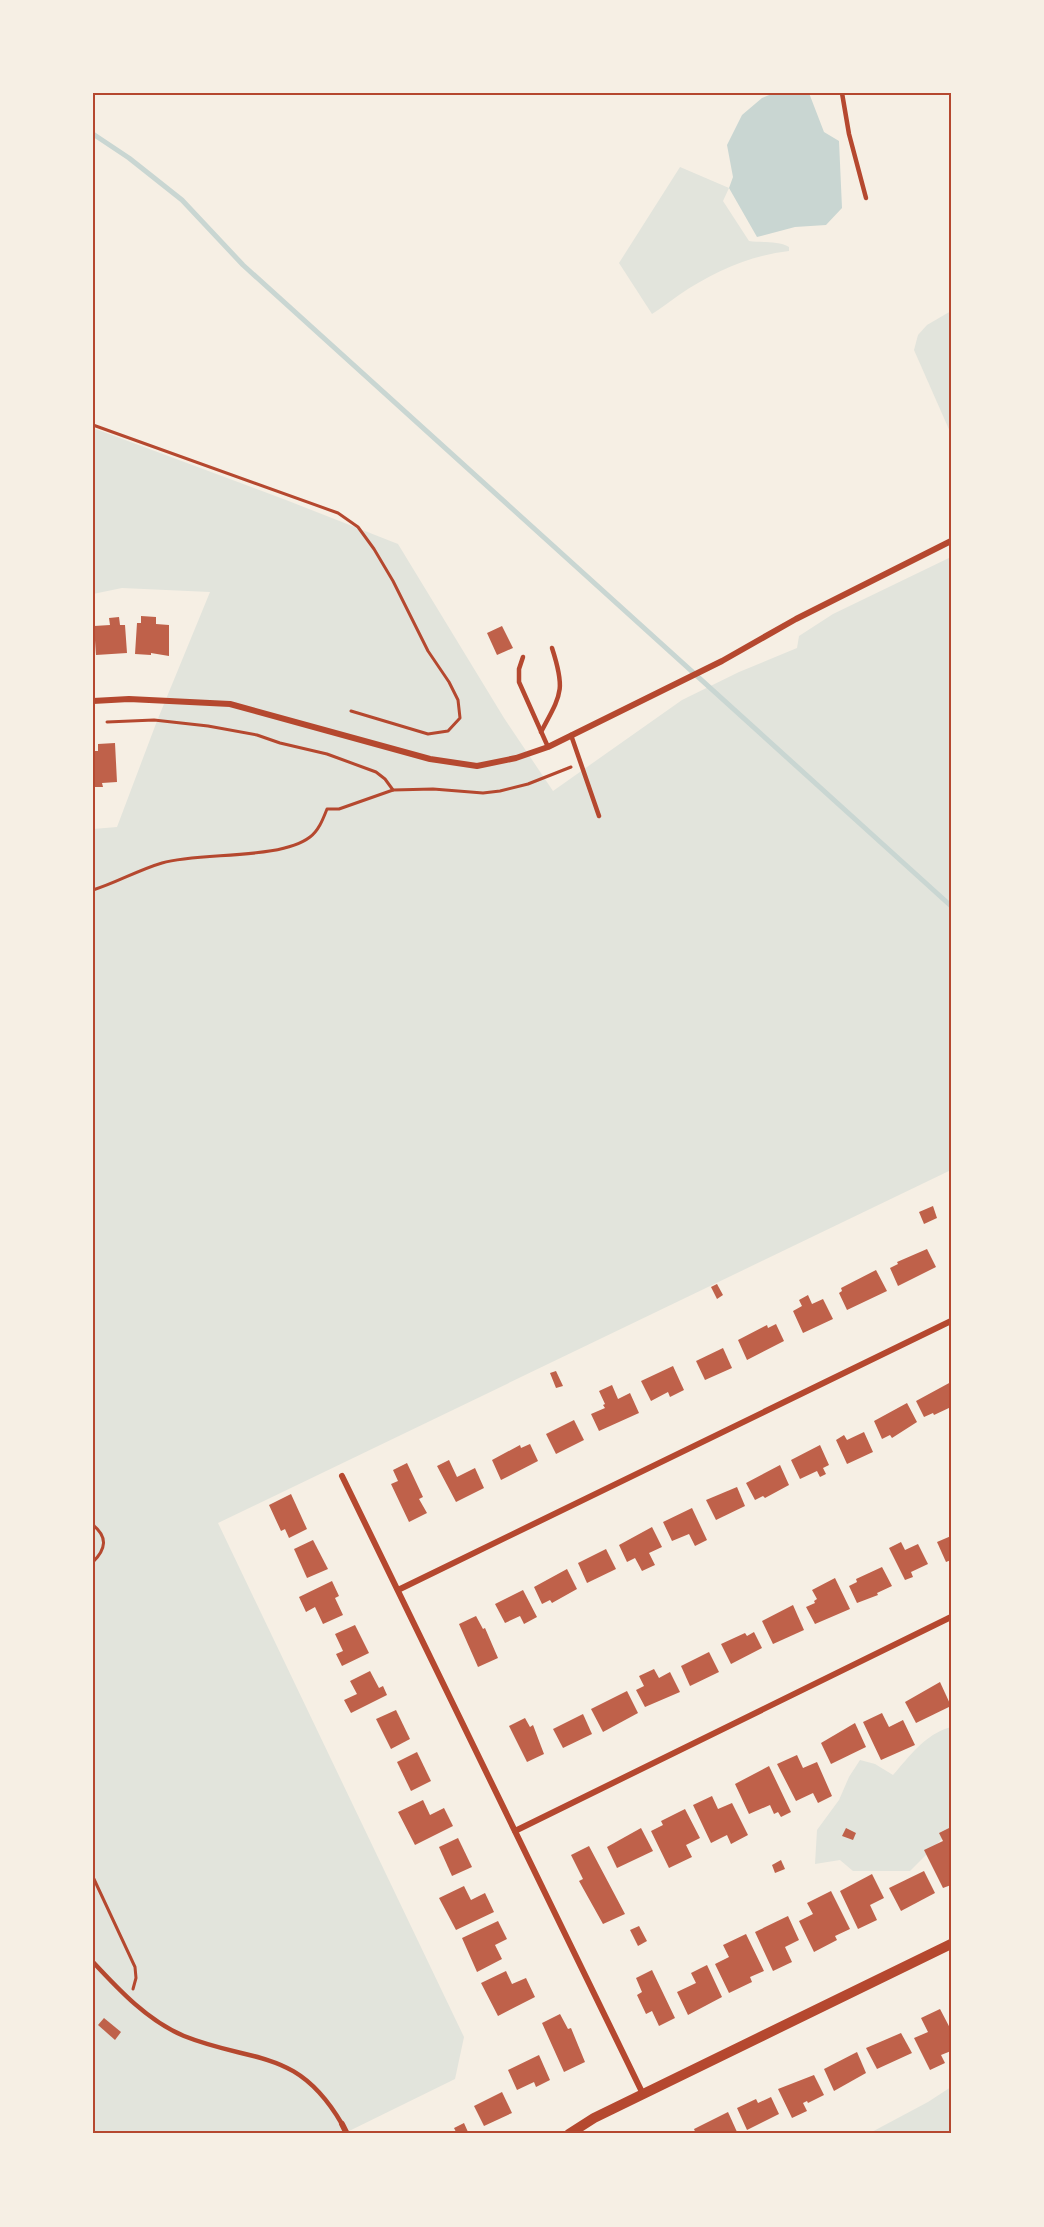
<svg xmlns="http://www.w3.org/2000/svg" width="1044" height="2227" font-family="Jost,sans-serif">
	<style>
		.green { fill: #e2e4dc }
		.water { fill: #c9d6d2 }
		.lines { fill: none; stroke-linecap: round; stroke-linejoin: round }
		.stream { stroke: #c9d6d2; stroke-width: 5 }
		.building { fill: #bf614a }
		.path { stroke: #b5482f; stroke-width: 3 }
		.service { stroke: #b5482f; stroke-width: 4.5 }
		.minor { stroke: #b5482f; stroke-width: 6 }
		.tertiary { stroke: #b5482f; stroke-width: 10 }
		.neatline { fill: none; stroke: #b5482f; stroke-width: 2 }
	</style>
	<rect width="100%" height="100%" fill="#f6efe4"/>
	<g class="green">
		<path d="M680 167 729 188 723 201 749 241C761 243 778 240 789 247V251C748 256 713 272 679 295 670 301 662 308 652 314L619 263Z"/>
		<path d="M951 311V434L914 350 918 335 927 325Z"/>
		<path d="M93 428 286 500 398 544 504 718 553 791 682 700 739 672 797 648 799 636 833 614 951 557V1170L218 1523 464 2037 455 2079 343 2134H93V829L117 827 157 721 210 592 122 588 93 594Z"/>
		<path d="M951 1727V1830L910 1871H853L840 1860 815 1864 817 1830 839 1800 849 1777 860 1760 875 1764 893 1775C910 1756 925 1734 951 1727Z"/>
		<path d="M951 2087V2134H868L928 2102Z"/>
	</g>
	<path class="water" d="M774 93H809L824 132 839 141 842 208 826 225 795 227 757 237 729 188 733 177 727 145 742 115 762 98Z"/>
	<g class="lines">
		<path class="stream" d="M93 134 129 158 182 200 243 265 951 906"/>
	</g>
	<g class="building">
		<path d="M141 616 156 617V624L169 625V656L151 653V655L135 654 137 623H141Z"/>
		<path d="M119 617 120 625H125L127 653 96 655 94 626 110 625 109 618Z"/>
		<path d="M502 626 513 648 497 655 487 633Z"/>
		<path d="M115 743 117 782 102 783 103 787H93V751H98V744Z"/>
		<path d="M933 1206 937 1218 924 1224 919 1212Z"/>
		<path d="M927 1249 936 1267 898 1286 890 1268 898 1264 897 1262Z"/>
		<path d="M876 1270 887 1291 847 1310 839 1293 842 1291 841 1288Z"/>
		<path d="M717 1284 723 1295 717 1299 711 1287Z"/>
		<path d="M808 1295 812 1304 823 1299 833 1319 803 1333 793 1311 802 1306 799 1300Z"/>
		<path d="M776 1324 784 1341 747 1360 738 1340 767 1325 768 1328Z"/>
		<path d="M723 1348 732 1368 705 1380 696 1361Z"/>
		<path d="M673 1366 684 1390 670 1397 668 1392 651 1401 641 1381Z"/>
		<path d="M556 1371 563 1386 556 1388 550 1373Z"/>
		<path d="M951 1382V1407L934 1415 933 1413 924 1417 916 1401Z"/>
		<path d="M612 1385 618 1399 630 1393 639 1413 599 1431 591 1414 605 1408 603 1405 605 1404 599 1391Z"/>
		<path d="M907 1403 917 1422 892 1438 890 1435 882 1439 874 1421Z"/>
		<path d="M574 1420 584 1440 556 1454 546 1434Z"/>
		<path d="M864 1432 873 1452 847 1464 836 1440 844 1435 847 1440Z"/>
		<path d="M530 1444 538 1461 501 1480 492 1460 520 1445 521 1448Z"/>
		<path d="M820 1445 829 1465 823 1468 826 1474 820 1477 817 1471 800 1479 791 1460Z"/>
		<path d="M449 1460 457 1477 475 1468 484 1488 456 1502 437 1466Z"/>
		<path d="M407 1463 423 1497 419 1499 427 1513 409 1522 391 1484 398 1481 393 1470Z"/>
		<path d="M780 1465 789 1485 765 1498 763 1496 755 1500 746 1483Z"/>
		<path d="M737 1487 745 1506 716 1520 706 1500Z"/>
		<path d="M291 1494 307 1529 289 1538 285 1529 281 1531 269 1505Z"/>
		<path d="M692 1508 707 1540 695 1546 689 1534 672 1541 663 1522Z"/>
		<path d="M652 1527 662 1547 649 1553 655 1565 642 1571 635 1558 627 1562 619 1545Z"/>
		<path d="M951 1536V1560L946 1562 937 1542Z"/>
		<path d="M313 1540 328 1569 307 1578 294 1549Z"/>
		<path d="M901 1542 905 1550 918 1544 928 1564 911 1572 913 1577 905 1580 889 1548Z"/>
		<path d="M606 1549 616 1569 587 1583 578 1563Z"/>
		<path d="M882 1567 892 1586 877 1593 878 1595 857 1603 849 1586 857 1582 856 1579Z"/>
		<path d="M567 1569 577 1589 552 1603 550 1600 542 1604 534 1587Z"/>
		<path d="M835 1578 850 1609 815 1624 806 1607 815 1603 814 1601 817 1599 812 1590Z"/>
		<path d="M332 1581 339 1596 335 1598 343 1615 323 1624 315 1607 306 1612 299 1597Z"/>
		<path d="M523 1590 537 1617 524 1624 520 1616 505 1623 495 1604Z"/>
		<path d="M793 1605 804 1630 773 1644 762 1621Z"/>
		<path d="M476 1616 483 1629 485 1628 498 1658 478 1667 459 1624Z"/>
		<path d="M355 1625 369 1653 342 1666 336 1654 343 1651 335 1634Z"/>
		<path d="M754 1632 762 1648 731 1664 721 1644 745 1633 747 1636Z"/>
		<path d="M709 1652 719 1672 690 1686 681 1666Z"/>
		<path d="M654 1669 659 1678 670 1672 680 1692 645 1707 636 1690 644 1686 639 1676Z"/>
		<path d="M370 1671 379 1688 383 1686 387 1695 351 1713 344 1700 357 1694 350 1681Z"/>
		<path d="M940 1682 951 1706 916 1723 905 1702Z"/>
		<path d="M627 1691 638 1713 603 1732 591 1709Z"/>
		<path d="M396 1710 410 1739 391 1749 376 1719Z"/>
		<path d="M882 1713 889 1727 903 1720 915 1745 881 1760 863 1722Z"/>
		<path d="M583 1714 592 1734 563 1748 553 1729Z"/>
		<path d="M525 1718 530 1727 533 1725 544 1754 527 1762 509 1726Z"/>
		<path d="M855 1723 866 1747 831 1764 821 1743Z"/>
		<path d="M417 1752 431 1781 411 1791 397 1762Z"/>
		<path d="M797 1755 803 1768 817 1762 832 1796 818 1803 813 1793 796 1801 777 1764Z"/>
		<path d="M769 1766 791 1812 781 1817 778 1812 774 1814 770 1805 749 1814 735 1784Z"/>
		<path d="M712 1796 718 1809 732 1803 748 1835 731 1844 727 1835 711 1843 693 1805Z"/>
		<path d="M423 1800 430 1815 444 1808 453 1826 415 1845 398 1812Z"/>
		<path d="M685 1809 700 1838 686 1845 692 1857 669 1868 651 1831 663 1825 661 1821Z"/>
		<path d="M951 1827V1885L943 1888 924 1850 943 1841 939 1833Z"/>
		<path d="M641 1828 653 1851 617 1868 607 1847Z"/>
		<path d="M846 1828 856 1833 853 1840 842 1836Z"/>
		<path d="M458 1838 472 1867 452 1876 439 1847Z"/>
		<path d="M589 1846 625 1914 603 1924 579 1881 583 1879 571 1855Z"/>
		<path d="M781 1860 785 1869 775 1873 772 1865Z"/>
		<path d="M924 1871 935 1893 901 1911 889 1888Z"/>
		<path d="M872 1874 884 1898 870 1905 877 1920 858 1929 840 1891Z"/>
		<path d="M464 1886 471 1900 485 1893 494 1912 456 1930 439 1898Z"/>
		<path d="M831 1891 850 1929 835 1936 837 1940 814 1952 799 1921 813 1914 807 1903Z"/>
		<path d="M788 1916 799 1940 785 1947 792 1962 773 1971 755 1932Z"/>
		<path d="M498 1921 507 1939 495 1945 502 1959 477 1972 462 1938Z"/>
		<path d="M639 1926 647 1941 638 1946 630 1930Z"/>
		<path d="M746 1934 764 1971 750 1977 752 1982 729 1993 715 1964 729 1957 723 1945Z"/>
		<path d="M707 1965 722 1997 688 2015 677 1992 696 1983 691 1973Z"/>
		<path d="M652 1970 675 2018 659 2026 652 2011 646 2014 637 1995 642 1992 636 1978Z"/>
		<path d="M506 1971 512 1984 526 1978 535 1997 498 2016 481 1983Z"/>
		<path d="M940 2009 951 2030V2051L941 2055 945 2063 930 2070 914 2038 928 2032 921 2018Z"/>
		<path d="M560 2014 568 2029 571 2028 585 2062 564 2072 542 2023Z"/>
		<path d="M104 2018 121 2032 115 2040 98 2025Z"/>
		<path d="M901 2033 912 2053 877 2069 866 2048Z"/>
		<path d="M857 2052 866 2073 834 2091 824 2069Z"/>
		<path d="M539 2055 550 2080 536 2087 534 2082 517 2090 508 2070Z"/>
		<path d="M814 2075 824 2095 808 2103 807 2101 803 2103 807 2111 792 2118 778 2089Z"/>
		<path d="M502 2092 512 2113 484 2126 474 2106Z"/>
		<path d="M771 2097 779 2114 747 2130 737 2108 756 2099 758 2103Z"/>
		<path d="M728 2112 737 2132 733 2134H696L694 2129Z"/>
		<path d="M464 2123 468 2132 470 2131 471 2134H457L454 2128Z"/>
	</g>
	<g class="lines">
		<g class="path">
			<path d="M93 425 338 513 358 527 374 549 393 581 428 651 449 682 458 700 460 718 448 731 428 734 351 711"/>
			<path d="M107 722 154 720 208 726 257 735 280 743 327 754 376 772 385 779 393 790 433 789 483 793 500 791 528 784 571 767"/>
			<path d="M93 890C116 883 138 870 162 863 201 852 280 860 310 837 319 830 323 819 327 809H339L393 790"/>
			<path d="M93 1525C108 1537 106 1549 93 1562"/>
			<path d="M93 1877 135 1967 136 1978 133 1989"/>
		</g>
		<g class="service">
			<path d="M842 93 849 134 866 198"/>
			<path d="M523 657 519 669V682L548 747"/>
			<path d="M541 732C561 694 566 691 552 648"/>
			<path d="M571 735 599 816"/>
			<path d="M93 1962C119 1990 148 2021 184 2036 254 2064 297 2047 342 2124"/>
		</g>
		<g class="minor">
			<path d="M93 701 129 699 230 704 430 759 477 766 516 758 548 747 722 661 796 619 951 541"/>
			<path d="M342 1476 643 2094"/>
			<path d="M398 1590 951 1321"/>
			<path d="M515 1831 951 1617"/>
			<path d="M342 2124 347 2134"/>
		</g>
		<path class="tertiary" d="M569 2134 594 2118 951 1944"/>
	</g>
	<rect width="1044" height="2227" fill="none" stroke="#f6efe4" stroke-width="189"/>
	<rect x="94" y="94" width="856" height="2038" class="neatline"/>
</svg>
